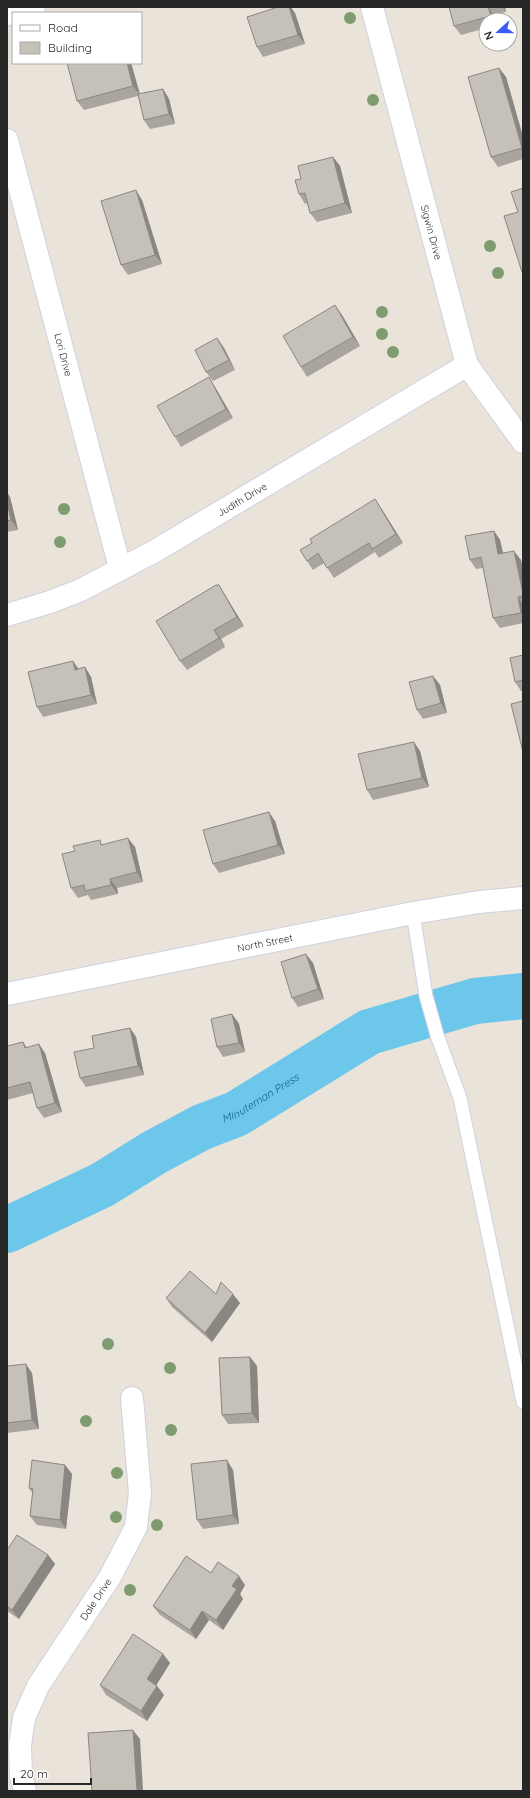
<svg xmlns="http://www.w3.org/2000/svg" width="530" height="1798" font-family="Quicksand,sans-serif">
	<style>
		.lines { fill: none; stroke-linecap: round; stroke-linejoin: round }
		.river { stroke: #6cc7eb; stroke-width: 46 }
		.service-casing { stroke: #ced1e0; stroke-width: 15 }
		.minor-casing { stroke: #ced1e0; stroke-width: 24 }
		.secondary-casing { stroke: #ced1e0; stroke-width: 24 }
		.service { stroke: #fff; stroke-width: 13 }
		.minor { stroke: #fff; stroke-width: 22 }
		.secondary { stroke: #fff; stroke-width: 22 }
		.tree { fill: #7f9c70 }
		.wall { fill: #a9a59e }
		.shaded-wall { fill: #8a8681 }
		.building { fill: #c5c0b8; stroke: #8a8681 }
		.labels { text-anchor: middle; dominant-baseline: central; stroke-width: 3.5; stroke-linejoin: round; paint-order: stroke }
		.street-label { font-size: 10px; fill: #272727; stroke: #fff }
		.water-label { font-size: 11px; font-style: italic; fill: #106393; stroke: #fff }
	</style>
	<rect width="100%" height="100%" fill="#eae3d9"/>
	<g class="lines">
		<path class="river" id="s1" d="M7 1230 102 1185 155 1152 202 1127 236 1114 369 1032 475 1001 523 996"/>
		<g class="service-casing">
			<path id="service" d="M413 913 426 996 437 1035 460 1098 523 1402"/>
		</g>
		<g class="minor-casing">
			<g id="minor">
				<path id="s2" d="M372 7 467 365 523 442"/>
				<path d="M7 14 34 7"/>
				<path id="s3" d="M7 140 120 568"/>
				<path id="s4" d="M7 615 50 602 81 590 155 551 467 365"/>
				<path id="s5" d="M25 1791 21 1776 20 1745 24 1718 38 1686 110 1577 136 1527 140 1493 132 1398"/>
			</g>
		</g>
		<g class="secondary-casing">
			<g id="secondary">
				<path id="s6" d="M7 994 413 913 479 902 523 898"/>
			</g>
		</g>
		<use href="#service" class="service"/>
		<use href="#minor" class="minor"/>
		<use href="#secondary" class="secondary"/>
	</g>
	<g class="tree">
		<circle cx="350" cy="18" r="6"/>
		<circle cx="373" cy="100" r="6"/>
		<circle cx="490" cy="246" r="6"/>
		<circle cx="498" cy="273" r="6"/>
		<circle cx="382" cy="312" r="6"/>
		<circle cx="382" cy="334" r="6"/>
		<circle cx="393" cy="352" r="6"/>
		<circle cx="64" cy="509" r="6"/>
		<circle cx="60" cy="542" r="6"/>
		<circle cx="108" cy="1344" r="6"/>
		<circle cx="170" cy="1368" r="6"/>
		<circle cx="86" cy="1421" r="6"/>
		<circle cx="171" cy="1430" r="6"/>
		<circle cx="117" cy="1473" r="6"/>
		<circle cx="116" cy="1517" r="6"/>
		<circle cx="157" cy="1525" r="6"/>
		<circle cx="130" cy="1590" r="6"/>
	</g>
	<g class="wall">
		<path d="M449 7H505L506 12 494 15 496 20H486V28L461 35 454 26Z"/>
		<path d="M295 13 305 44 263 57 257 47Z"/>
		<path d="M67 63H131L140 94 163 89 169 99 175 124 150 129 144 120 138 96 84 110 77 101Z"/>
		<path d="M499 68 506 77 523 137V159L498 167 491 157Z"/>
		<path d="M333 157 340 166 352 213 317 222 310 213 307 203 305 204 299 194 301 179Z"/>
		<path d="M142 200 162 264 128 275 121 265Z"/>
		<path d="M342 315 360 346 307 377 301 367Z"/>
		<path d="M217 338 224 348 235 370 213 381 206 372Z"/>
		<path d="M215 387 233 418 181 447 175 437Z"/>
		<path d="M7 492 10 497 18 530 7 532Z"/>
		<path d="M381 508 403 543 379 558 375 552 334 578 324 563 313 570 307 561Z"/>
		<path d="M494 531 500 540 503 553 521 560 523 570V623L500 628 493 618 483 568 476 569 470 560Z"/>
		<path d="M219 585 225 595 244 626 221 639 225 647 187 670 180 661Z"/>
		<path d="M523 655V691H521L515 682Z"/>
		<path d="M85 667 91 677 97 704 43 717 37 707 78 669Z"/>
		<path d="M433 676 440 685 447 713 423 719 417 710Z"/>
		<path d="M420 751 429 787 373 800 367 790Z"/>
		<path d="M275 821 285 854 219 873 213 864Z"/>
		<path d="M103 844 135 847 143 882 117 888 118 894 91 900 88 895 78 898 71 888Z"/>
		<path d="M313 963 324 999 298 1007 292 998Z"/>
		<path d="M232 1014 239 1024 245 1052 223 1057 217 1047Z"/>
		<path d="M130 1028 136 1037 144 1075 86 1087 80 1078 94 1048Z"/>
		<path d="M23 1042 27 1047 45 1053 62 1112 44 1118 37 1108 33 1093 7 1100V1046Z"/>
		<path d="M216 1294 240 1303 212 1342 172 1307 166 1298Z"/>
		<path d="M250 1357 257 1366 259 1423 228 1424 222 1415Z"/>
		<path d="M7 1366 32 1373 39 1429 7 1433Z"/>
		<path d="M65 1465 72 1474 66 1529 37 1525 30 1516 33 1494 29 1488Z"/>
		<path d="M233 1470 239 1524 203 1529 197 1520Z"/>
		<path d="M7 1550 48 1555 55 1564 19 1619 7 1611Z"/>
		<path d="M211 1573 245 1585 240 1594 243 1599 223 1630 209 1620 196 1639 160 1615 153 1606Z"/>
		<path d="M163 1654 170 1663 156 1685 164 1695 147 1721 106 1695 100 1685Z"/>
	</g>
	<g class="shaded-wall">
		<path d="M289 7H291L295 13 305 44 298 35Z"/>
		<path d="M488 7 494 15 496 20H494L491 16Z"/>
		<path d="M503 7H505L506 12Z"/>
		<path d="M127 63H131L140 95 133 86Z"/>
		<path d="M499 68 506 77 523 137V149Z"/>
		<path d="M163 89 169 99 175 124 169 114Z"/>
		<path d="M333 157 340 166 352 213 345 203Z"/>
		<path d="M136 190 142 200 162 264 155 255Z"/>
		<path d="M335 305 342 315 360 346 353 337Z"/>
		<path d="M217 338 224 348 235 370 229 360Z"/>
		<path d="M209 377 215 387 233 418 226 409Z"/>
		<path d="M7 492 10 497 18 530 11 520 7 502Z"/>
		<path d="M375 499 381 508 403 543 396 534Z"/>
		<path d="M494 531 500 540 505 563 498 554Z"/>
		<path d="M514 551 521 560 523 570V593Z"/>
		<path d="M219 585 225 595 244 626 237 617Z"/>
		<path d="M518 597 523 605V616L521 613Z"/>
		<path d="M214 630 221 639 225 647 219 638Z"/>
		<path d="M73 661 80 671 75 670Z"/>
		<path d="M85 667 91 677 97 704 91 695Z"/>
		<path d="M433 676 440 685 447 713 441 703Z"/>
		<path d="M414 742 420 751 429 787 422 778Z"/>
		<path d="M269 812 275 821 285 854 278 845Z"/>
		<path d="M128 838 135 847 143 882 137 872Z"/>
		<path d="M110 879 117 888 118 894 111 885Z"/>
		<path d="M306 954 313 963 324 999 318 989Z"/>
		<path d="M232 1014 239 1024 245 1052 239 1043Z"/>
		<path d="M130 1028 136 1037 144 1075 138 1066Z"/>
		<path d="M39 1044 45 1053 62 1112 55 1103Z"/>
		<path d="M233 1294 240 1303 212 1342 205 1333Z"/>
		<path d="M250 1357 257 1366 259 1423 252 1413Z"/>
		<path d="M26 1364 32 1373 39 1429 32 1420Z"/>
		<path d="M227 1460 233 1470 239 1524 233 1515Z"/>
		<path d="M65 1465 72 1474 66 1529 60 1520Z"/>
		<path d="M48 1555 55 1564 19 1619 12 1610Z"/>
		<path d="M239 1576 245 1585 240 1594 243 1599 223 1630 216 1620 232 1586Z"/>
		<path d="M202 1611 209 1620 196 1639 190 1630Z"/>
		<path d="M163 1654 170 1663 154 1689 147 1679Z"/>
		<path d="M157 1686 164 1695 147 1721 141 1711Z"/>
		<path d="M133 1730 140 1739 143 1791H137Z"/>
	</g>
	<g class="building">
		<path d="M278 7H289L298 35 257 47 247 17Z"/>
		<path d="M449 7H488L491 16 454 26Z"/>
		<path d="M67 63H127L133 86 77 101Z"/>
		<path d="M499 68 522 148 491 157 468 77Z"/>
		<path d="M163 89 169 114 144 120 138 94Z"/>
		<path d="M333 157 345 203 310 213 305 193 299 194 295 180 301 179 298 166Z"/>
		<path d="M523 188V271L522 272 504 216 518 212 511 192Z"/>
		<path d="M136 190 155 255 121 265 101 201Z"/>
		<path d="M335 305 353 337 301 367 283 336Z"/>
		<path d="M217 338 229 360 206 372 195 350Z"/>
		<path d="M209 377 226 409 175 437 157 406Z"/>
		<path d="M375 499 396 534 372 549 369 543 327 568 318 553 307 561 300 550 312 543 310 539Z"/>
		<path d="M7 502 11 520 7 521Z"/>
		<path d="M494 531 498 554 514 551 523 593V596L518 597 521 613 493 618 481 557 470 560 465 536Z"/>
		<path d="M216 585H219L237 617 214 630 219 638 180 661 156 621Z"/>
		<path d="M523 655V680L515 682 510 658Z"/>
		<path d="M73 661 75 670 85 667 91 695 37 707 28 672Z"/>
		<path d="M433 676 441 703 417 710 409 682Z"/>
		<path d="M523 701V752L511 704Z"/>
		<path d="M414 742 422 778 367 790 358 754Z"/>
		<path d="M269 812 278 845 213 864 203 830Z"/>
		<path d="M128 838 137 872 110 879 111 885 85 891 84 885 71 888 62 854 75 851 73 846 100 840 101 845Z"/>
		<path d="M306 954 318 989 292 998 281 962Z"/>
		<path d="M232 1014 239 1043 217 1047 211 1019Z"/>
		<path d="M130 1028 138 1066 80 1078 74 1052 94 1048 92 1036Z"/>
		<path d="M23 1042 25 1048 39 1044 55 1103 37 1108 30 1082 7 1088V1046Z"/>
		<path d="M190 1271 216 1294 221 1282 233 1294 205 1333 166 1298Z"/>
		<path d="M250 1357 252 1413 222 1415 219 1358Z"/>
		<path d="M26 1364 32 1420 7 1423V1366Z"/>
		<path d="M32 1460 65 1465 60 1520 30 1516 33 1489 29 1488Z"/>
		<path d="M227 1460 233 1515 197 1520 191 1464Z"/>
		<path d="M17 1535 48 1555 12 1610 7 1606V1550Z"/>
		<path d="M186 1556 211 1573 218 1562 239 1576 232 1586 237 1589 216 1620 202 1611 190 1630 153 1606Z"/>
		<path d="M133 1634 163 1654 147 1679 157 1686 141 1711 100 1685Z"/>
		<path d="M133 1730 137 1791H92L88 1733Z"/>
	</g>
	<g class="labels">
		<g class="street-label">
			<text stroke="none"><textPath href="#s2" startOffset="233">Sigwin Drive</textPath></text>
			<text stroke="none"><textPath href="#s3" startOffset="222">Lori Drive</textPath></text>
			<text stroke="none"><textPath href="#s4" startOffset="263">Judith Drive</textPath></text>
			<text stroke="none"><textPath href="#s6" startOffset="263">North Street</textPath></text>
			<text stroke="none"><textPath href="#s5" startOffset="213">Dale Drive</textPath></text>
		</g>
		<g class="water-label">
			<text stroke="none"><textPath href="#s1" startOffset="286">Minuteman Press</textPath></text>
		</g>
	</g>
	<rect width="530" height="1798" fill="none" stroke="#272727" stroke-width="16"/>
	<rect x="12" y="12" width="130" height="52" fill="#ffffff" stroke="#a9a9a9"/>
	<rect x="20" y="25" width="20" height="6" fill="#ffffff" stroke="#a9a9a9"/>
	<text x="48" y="32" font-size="12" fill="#272727">Road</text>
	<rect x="20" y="42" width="20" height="12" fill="#c5c0b8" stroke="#a9a9a9"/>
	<text x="48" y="52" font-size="12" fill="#272727">Building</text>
	<g transform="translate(498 32) rotate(249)"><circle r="19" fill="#ffffff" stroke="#a9a9a9"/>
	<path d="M0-3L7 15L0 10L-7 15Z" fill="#3a59f5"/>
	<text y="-6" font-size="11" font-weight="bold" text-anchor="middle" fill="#272727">N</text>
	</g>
	<path d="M14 1778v6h77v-6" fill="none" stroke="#272727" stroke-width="2"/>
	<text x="20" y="1778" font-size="12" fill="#272727" stroke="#ffffff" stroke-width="3" paint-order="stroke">20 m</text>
</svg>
